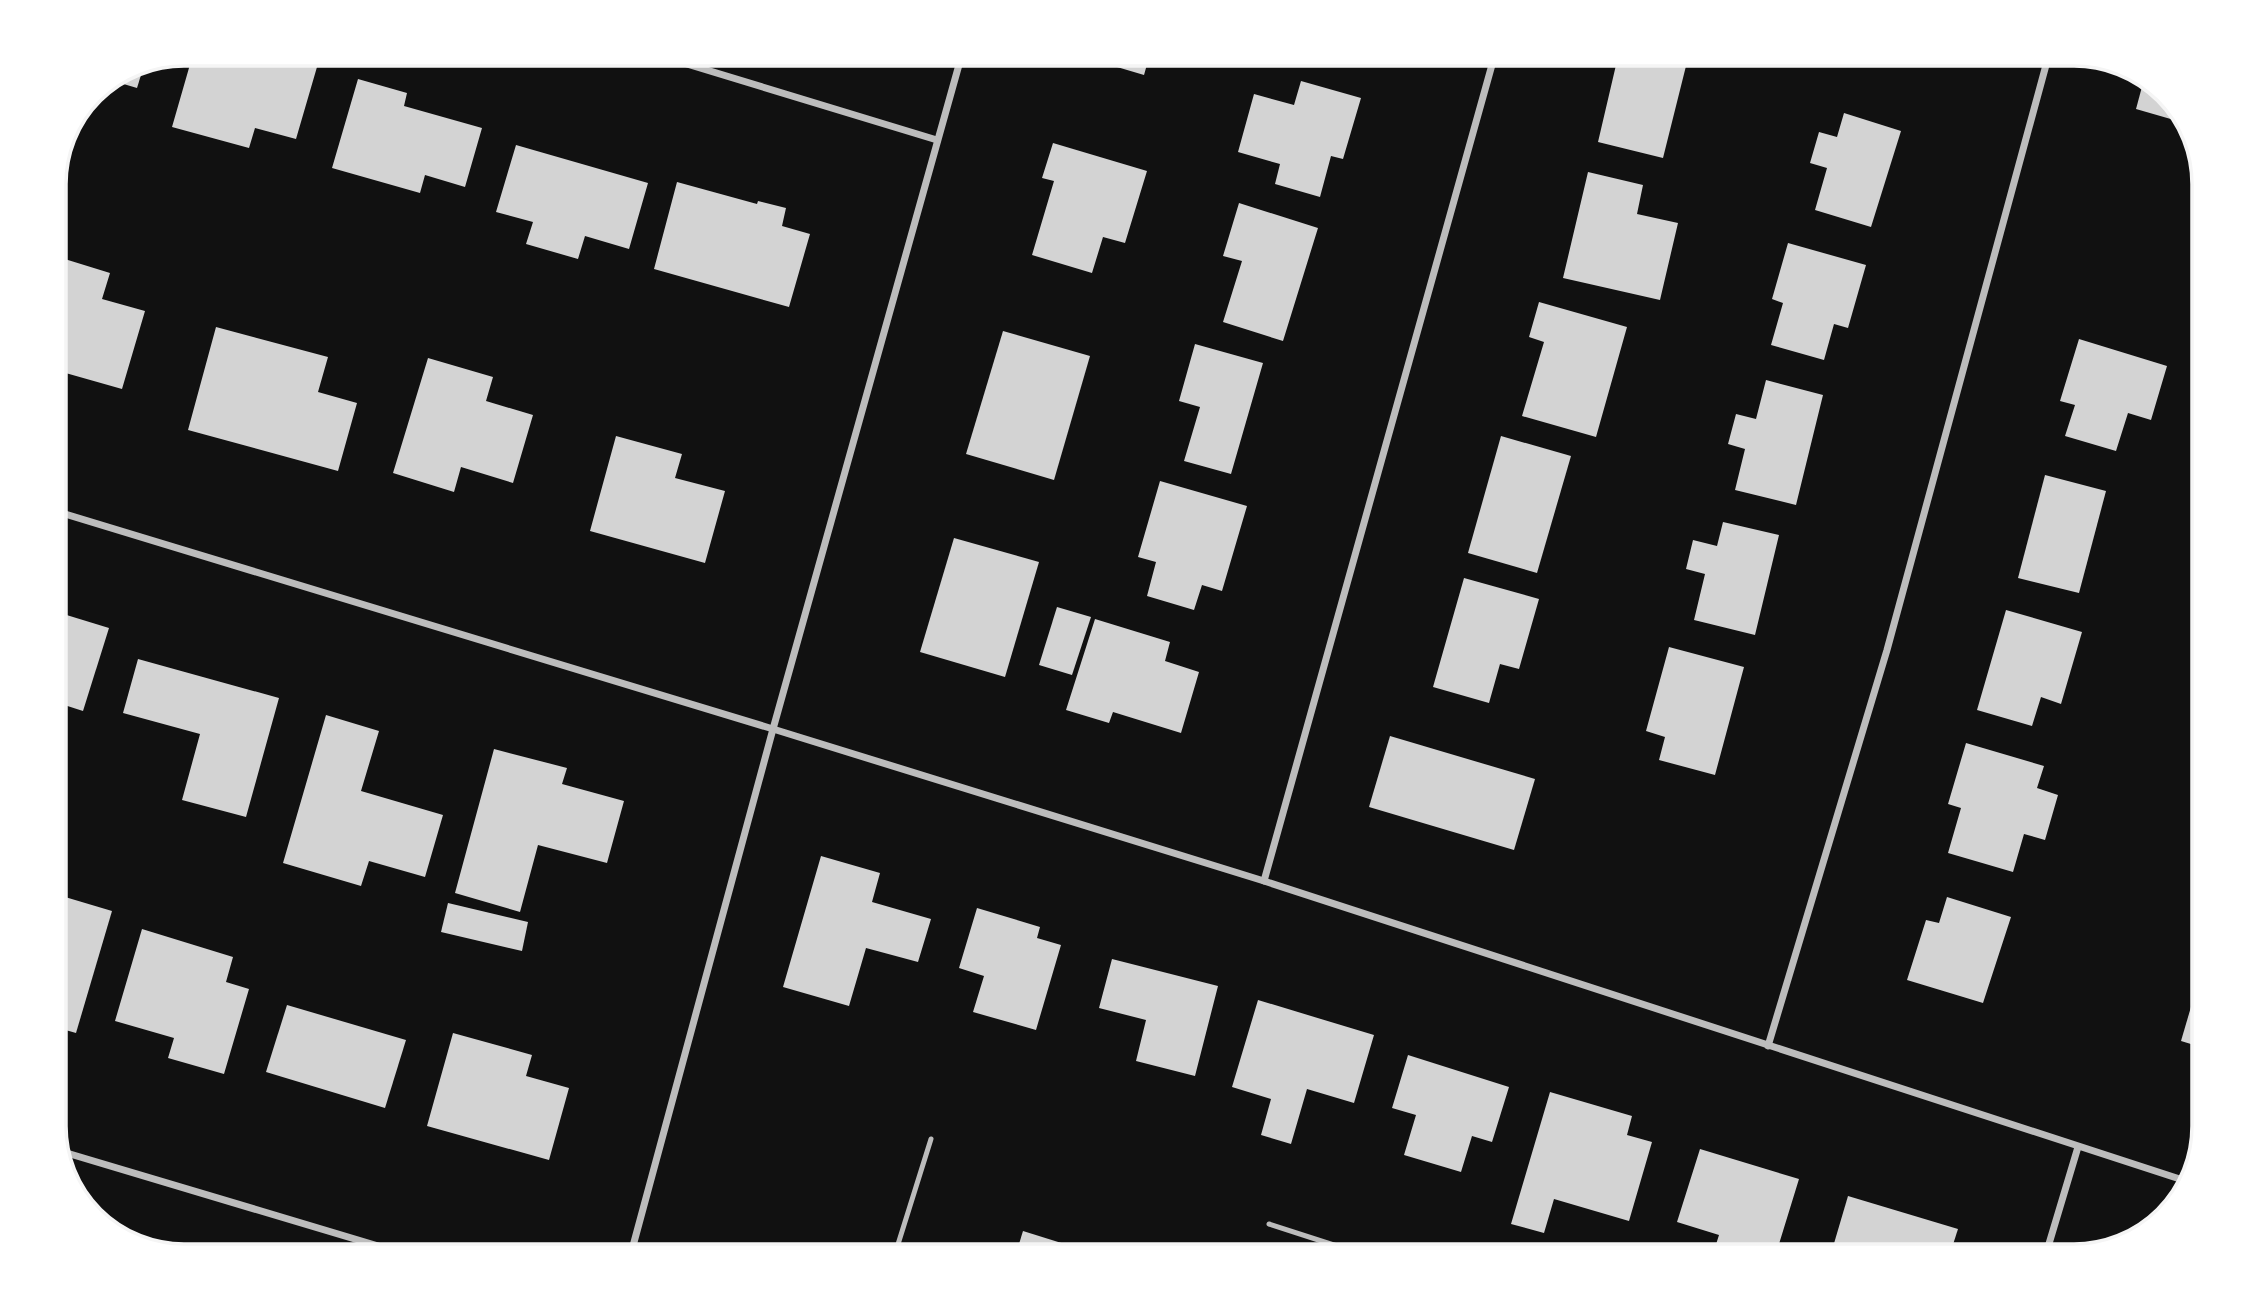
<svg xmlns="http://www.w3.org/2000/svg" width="2258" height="1311" font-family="'Archivo Narrow',sans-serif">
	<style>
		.building { fill: #d3d3d3 }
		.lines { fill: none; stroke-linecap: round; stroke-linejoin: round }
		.service { stroke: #bcbcbc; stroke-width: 5 }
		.minor { stroke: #bcbcbc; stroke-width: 7 }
		.rim { fill: none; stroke: #f5f5f5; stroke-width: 3.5 }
	</style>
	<rect width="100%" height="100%" fill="#111"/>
	<g class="building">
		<path d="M193 54H273L317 67 296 139 255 128 249 148 172 127Z"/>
		<path d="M1091 54H1150L1144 75 1090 59Z"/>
		<path d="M1329 54H1362L1359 64Z"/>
		<path d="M1605 54H1689L1663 158 1598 142 1616 65 1603 62Z"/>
		<path d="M1892 54H1925L1922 64Z"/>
		<path d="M145 62 137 88 110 80 135 64Z"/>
		<path d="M358 79 407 93 404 106 482 128 465 187 425 175 420 193 332 168Z"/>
		<path d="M1301 81 1361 98 1343 159 1331 156 1320 197 1275 184 1280 164 1238 152 1254 94 1294 105Z"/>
		<path d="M2143 83 2153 86 2186 119 2188 124 2136 109Z"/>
		<path d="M1844 113 1901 131 1871 227 1815 210 1827 168 1810 163 1819 132 1837 137Z"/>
		<path d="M1053 143 1147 171 1125 243 1103 237 1092 273 1032 255 1054 181 1042 178Z"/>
		<path d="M516 145 648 183 629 249 585 236 578 259 526 244 533 222 496 212Z"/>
		<path d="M1588 172 1643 185 1637 214 1678 223 1660 300 1563 278Z"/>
		<path d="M677 182 757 204 758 201 786 208 782 226 810 234 789 307 654 269Z"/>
		<path d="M1239 203 1318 228 1283 341 1223 322 1242 261 1223 256Z"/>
		<path d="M1788 243 1866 265 1848 328 1834 324 1824 360 1771 345 1783 303 1772 299Z"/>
		<path d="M55 256 110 273 102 299 145 311 122 389 55 370Z"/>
		<path d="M1539 302 1627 327 1596 437 1522 416 1544 342 1529 337Z"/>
		<path d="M216 327 328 357 318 392 357 403 338 471 188 430Z"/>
		<path d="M1003 331 1090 356 1054 480 966 454Z"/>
		<path d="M2079 339 2167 366 2151 420 2128 413 2116 451 2065 436 2075 405 2060 401Z"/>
		<path d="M1195 344 1263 363 1231 474 1184 461 1200 407 1179 401Z"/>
		<path d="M428 358 493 377 486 401 533 415 513 483 461 467 454 492 393 473Z"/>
		<path d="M1766 380 1823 395 1796 505 1735 490 1745 449 1728 444 1736 414 1756 419Z"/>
		<path d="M616 436 682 454 675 478 725 491 705 563 590 531Z"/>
		<path d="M1501 436 1571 456 1537 573 1468 553Z"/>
		<path d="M2045 475 2106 491 2079 593 2018 578Z"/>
		<path d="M1160 481 1247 506 1222 591 1202 585 1194 610 1147 596 1156 562 1138 557Z"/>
		<path d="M1723 522 1779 535 1755 635 1694 620 1705 574 1686 569 1693 540 1717 546Z"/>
		<path d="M954 538 1039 562 1005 677 920 652Z"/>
		<path d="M1464 578 1539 599 1519 669 1500 664 1489 703 1433 687Z"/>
		<path d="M1057 607 1091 617 1072 675 1039 665Z"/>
		<path d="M2006 610 2082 632 2061 704 2041 697 2032 726 1977 710Z"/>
		<path d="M60 613 109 628 83 711 55 702V627Z"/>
		<path d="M1095 619 1170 642 1165 661 1199 672 1181 733 1113 712 1109 723 1066 710Z"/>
		<path d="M1669 647 1744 667 1715 775 1659 760 1665 737 1646 731Z"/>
		<path d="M138 659 279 698 246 817 182 800 200 734 123 713Z"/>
		<path d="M326 715 379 731 361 791 443 815 425 877 369 861 361 886 283 863Z"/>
		<path d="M1390 736 1535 779 1514 850 1369 807Z"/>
		<path d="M1966 743 2044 766 2037 788 2058 795 2045 840 2024 834 2013 872 1948 853 1961 808 1948 804Z"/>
		<path d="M494 749 567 768 562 784 624 801 607 863 538 845 520 912 455 893Z"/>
		<path d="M821 856 880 873 872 902 931 919 918 962 866 948 849 1006 783 987Z"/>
		<path d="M55 894 112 911 76 1033 55 1027Z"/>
		<path d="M1947 897 2011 917 1983 1003 1907 980 1926 920 1939 923Z"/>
		<path d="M448 903 528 922 522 951 441 932Z"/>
		<path d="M977 908 1040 927 1037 938 1061 945 1036 1030 973 1012 984 976 959 968Z"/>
		<path d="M142 929 233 957 226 982 249 989 224 1074 168 1058 174 1038 115 1021Z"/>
		<path d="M1112 959 1218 986 1195 1076 1136 1061 1146 1020 1099 1008Z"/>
		<path d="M2203 966 2204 967V1048L2181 1041Z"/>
		<path d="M1258 1000 1374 1035 1354 1103 1307 1089 1291 1144 1261 1135 1271 1099 1232 1087Z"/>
		<path d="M287 1005 406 1040 385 1108 266 1072Z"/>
		<path d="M453 1033 532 1055 526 1076 569 1088 549 1160 427 1126Z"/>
		<path d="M1408 1055 1509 1087 1492 1142 1472 1136 1461 1172 1404 1155 1416 1115 1392 1108Z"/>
		<path d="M1550 1092 1632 1116 1627 1135 1652 1142 1629 1221 1554 1199 1544 1233 1511 1224Z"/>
		<path d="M1700 1149 1799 1179 1775 1257H1712L1719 1235 1677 1222Z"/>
		<path d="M1848 1196 1958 1229 1949 1257H1830Z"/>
		<path d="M1023 1231 1103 1256V1257H1015Z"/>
	</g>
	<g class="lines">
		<g class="service">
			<path d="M1269 1224 1371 1257"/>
			<path d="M894 1257 931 1139"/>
		</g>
		<g class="minor">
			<path d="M654 54 937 140"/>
			<path d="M55 511 773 729 1264 881 2189 1182"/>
			<path d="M1264 881 1495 54"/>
			<path d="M1768 1046 1887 650 2049 54"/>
			<path d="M60 1151 415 1257"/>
			<path d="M630 1257 773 729 962 54"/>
			<path d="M2045 1257 2078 1147"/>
		</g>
	</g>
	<path d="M0 0H2258V1311H0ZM184 66H2074A118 118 0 0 1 2192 184V1126A118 118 0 0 1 2074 1244H184A118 118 0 0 1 66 1126V184A118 118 0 0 1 184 66Z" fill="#fff" fill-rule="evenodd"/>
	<path class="rim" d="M184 66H2074A118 118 0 0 1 2192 184V1126A118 118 0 0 1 2074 1244H184A118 118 0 0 1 66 1126V184A118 118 0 0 1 184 66Z"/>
</svg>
